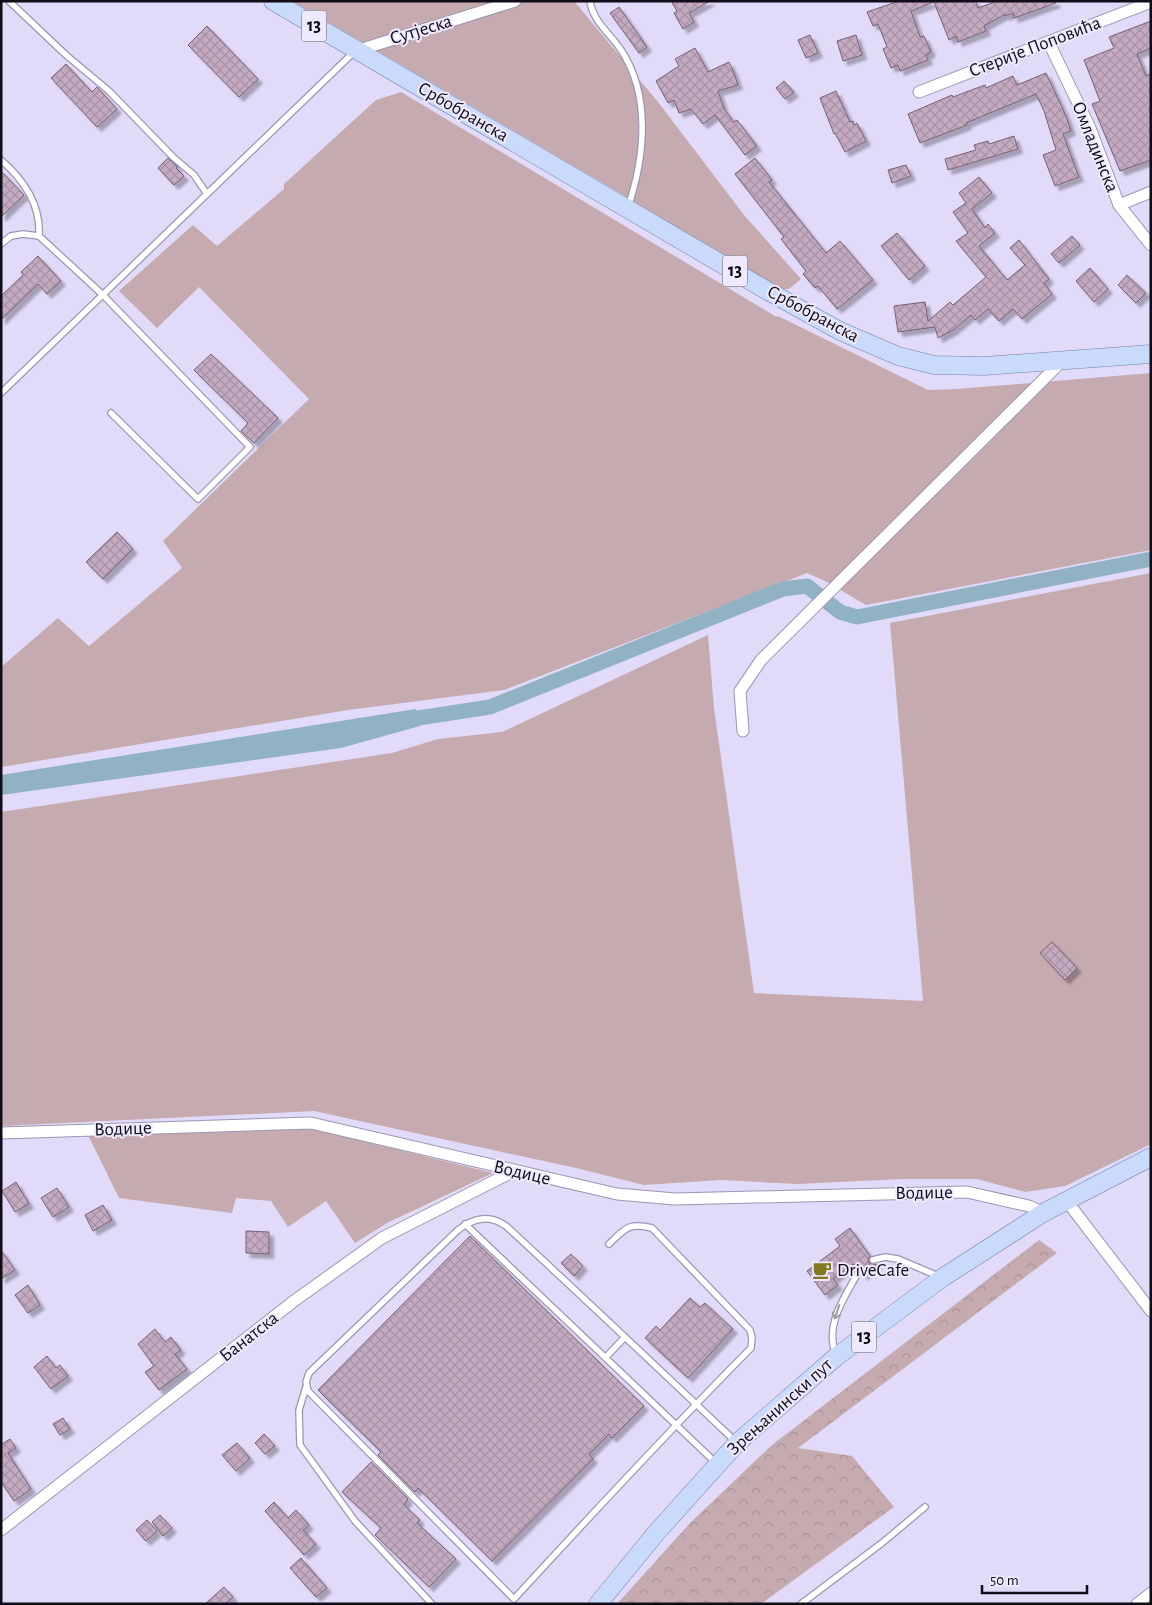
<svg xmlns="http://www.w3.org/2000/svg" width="1152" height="1605" font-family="'Alegreya Sans',sans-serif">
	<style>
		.green { fill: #c5abb0 }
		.forest { fill: url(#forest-crowns) }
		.water { fill: #90b2c3 }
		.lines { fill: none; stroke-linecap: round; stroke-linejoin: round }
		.canal { stroke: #90b2c3; stroke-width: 15 }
		.building { fill: url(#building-cross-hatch); stroke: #776074; filter: url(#shadow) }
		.lane-casing { stroke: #9d96b2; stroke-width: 8 }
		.street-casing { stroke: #9d96b2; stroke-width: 13 }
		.primary-casing { stroke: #7283aa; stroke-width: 19 }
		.lane { stroke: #fff; stroke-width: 5.5 }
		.street { stroke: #fff; stroke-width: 11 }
		.primary { stroke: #cadafb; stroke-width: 18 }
		.oneway { stroke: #9f9ea3 }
		.labels { text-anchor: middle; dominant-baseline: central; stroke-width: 4; stroke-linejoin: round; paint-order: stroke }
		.shield { fill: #eee9fc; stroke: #534f5c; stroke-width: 1 }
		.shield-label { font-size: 18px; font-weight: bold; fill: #100d18 }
		.street-label { font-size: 19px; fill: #100d18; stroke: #eee9fc }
		.poi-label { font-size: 19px; fill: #100d18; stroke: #eee9fc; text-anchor: start }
	</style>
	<defs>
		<pattern id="forest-crowns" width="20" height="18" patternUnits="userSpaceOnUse" patternTransform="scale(1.25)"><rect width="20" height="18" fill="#c5abb0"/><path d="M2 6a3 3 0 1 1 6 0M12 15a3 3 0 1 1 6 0" fill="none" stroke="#a89297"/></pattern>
		<pattern id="building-cross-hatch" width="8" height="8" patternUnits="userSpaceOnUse" patternTransform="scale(1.25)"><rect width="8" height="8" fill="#c4aac0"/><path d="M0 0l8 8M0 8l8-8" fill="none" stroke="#a791a4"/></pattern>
		<filter id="shadow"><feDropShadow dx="4.5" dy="4.5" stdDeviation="1" flood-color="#0004"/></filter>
	</defs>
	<rect width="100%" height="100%" fill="#e1daf8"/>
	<g class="green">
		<path d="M292 1H574L658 102 744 215 801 279 789 289H775L625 196Z"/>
		<path d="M401 92 775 316 780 317 928 390 957 389 1151 373V550L866 605 827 582 807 573 504 690 348 710 1 767V667L58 618 89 646 182 568 163 541 309 399 199 287 157 328 119 291 193 225 217 246 284 189V184L376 100Z"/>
		<path d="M1151 573V1144L1065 1186 1025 1192 977 1179H903L797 1184 720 1180 644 1185 576 1168 314 1111 1 1126V812L392 753 438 739 502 732 708 635 714 708 754 993 923 1001 890 623Z"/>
		<path d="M309 1128 493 1173 387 1223 355 1243 326 1201 288 1227 271 1201 236 1198 232 1213 119 1198 87 1133Z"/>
	</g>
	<path class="forest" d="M1039 1240 1057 1253 798 1448 852 1456 894 1507 761 1604H617L691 1522 772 1445Z"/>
	<path class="water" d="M416 709 420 726 341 748 1 795V775Z"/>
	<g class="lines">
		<path class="canal" d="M399 721 490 707 783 589 807 586 840 612 857 617 1151 559"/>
	</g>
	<g class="building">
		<path d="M671 1H710L689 13 694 22 683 29 674 13 677 11Z"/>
		<path d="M899 1H976L978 8 997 1H1055L1056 3 1014 18 1013 13 1005 16V14L984 26 986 31 958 42 956 36 949 40 934 2 911 11 920 37 924 36 931 52 926 55 928 60 900 71 898 65 891 68 883 49 887 47 878 24 873 26 867 12Z"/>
		<path d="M619 7 647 47 639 53 610 13Z"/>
		<path d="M1151 21V48L1137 54 1146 76 1151 74V160L1120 171 1092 104 1100 101 1084 60 1114 48 1109 37Z"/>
		<path d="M207 26 258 79 239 97 188 45Z"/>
		<path d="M810 35 818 53 806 58 798 40Z"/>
		<path d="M856 35 862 55 843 61 837 41Z"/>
		<path d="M695 48 708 72 729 62 734 73 738 85 718 91 724 109 734 122 737 120 757 146 745 155 715 115 703 124 691 109 679 113 674 100 668 103 656 81 679 66 675 59Z"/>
		<path d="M66 64 92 92 97 87 117 109 97 127 51 78Z"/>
		<path d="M1046 73 1066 116 1071 131 1063 134 1079 177 1055 186 1043 155 1056 150 1044 111 1036 94 966 123 967 125 920 143 908 114 952 95 953 97 985 85 986 88 1013 76 1017 85Z"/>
		<path d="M784 81 794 92 785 99 776 88Z"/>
		<path d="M836 91 850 122 853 121 854 125 857 123 866 141 845 152 835 133 834 134 820 98Z"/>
		<path d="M1014 136 1018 149 948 170 945 159 976 150 974 145 988 141 989 144Z"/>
		<path d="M168 158 178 167 176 168 184 176 174 185 158 168Z"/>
		<path d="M755 158 772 180 769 182 826 253 840 241 873 280 837 309 818 286 815 288 803 274 806 271 781 239 784 237 735 174Z"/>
		<path d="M906 165 911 176 892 183 888 170Z"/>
		<path d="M1 171 24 195 1 217Z"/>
		<path d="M979 177 992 193 972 209 985 228 988 224 995 233 979 246 1007 280 1025 265 1010 248 1019 240 1049 279 1044 283 1052 294 1022 319 1013 309 999 321 988 309 975 320 971 315 953 330 938 338 935 327 898 332 894 306 925 302 928 321 950 302 953 305 986 277 956 241 968 233 953 212 966 203 959 193Z"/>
		<path d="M897 233 925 266 909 280 881 246Z"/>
		<path d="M1072 236 1080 245 1059 263 1051 254Z"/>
		<path d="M38 256 61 281 47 294 38 284 1 320V296L23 275 21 272Z"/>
		<path d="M1090 268 1108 289 1094 302 1076 281Z"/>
		<path d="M1127 275 1146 293 1136 303 1118 285Z"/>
		<path d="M211 354 278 418 254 443 241 431 248 423 194 370Z"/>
		<path d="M117 532 133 549 103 579 86 562Z"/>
		<path d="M1052 942 1077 968 1065 980 1040 953Z"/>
		<path d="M16 1182 29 1204 15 1212 2 1191Z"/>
		<path d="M57 1188 69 1207 53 1217 41 1198Z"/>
		<path d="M103 1205 112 1220 93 1231 85 1215Z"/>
		<path d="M850 1228 870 1256 868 1259 869 1263 877 1265 862 1276 863 1268 859 1266 856 1268 853 1264 833 1279 838 1285 825 1295 807 1271 840 1246 835 1239Z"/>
		<path d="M246 1231 269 1232V1254L246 1253Z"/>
		<path d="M470 1236 644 1406 612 1438 609 1434 589 1454 593 1459 492 1561 418 1488 415 1492 378 1455 381 1452 318 1390Z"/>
		<path d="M1 1250 15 1270 1 1279Z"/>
		<path d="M571 1254 583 1266 574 1276 561 1263Z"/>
		<path d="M28 1285 40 1305 28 1313 15 1295Z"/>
		<path d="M690 1298 700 1307 705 1303 733 1329 688 1378 645 1338 656 1326 660 1330Z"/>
		<path d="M155 1329 165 1342 171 1337 181 1350 175 1354 187 1369 159 1390 145 1372 154 1366 138 1344Z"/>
		<path d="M47 1356 56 1368 60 1365 68 1376 51 1389 34 1367Z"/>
		<path d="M63 1418 70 1429 60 1435 53 1424Z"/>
		<path d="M264 1434 275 1446 265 1454 255 1443Z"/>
		<path d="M10 1439 16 1448 8 1453 31 1489 14 1501 1 1482V1443L2 1444Z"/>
		<path d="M237 1443 250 1458 236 1471 222 1455Z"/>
		<path d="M371 1462 408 1499 404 1505 420 1520 417 1523 456 1559 429 1587 375 1535 381 1528 342 1492Z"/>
		<path d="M274 1502 288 1518 296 1510 309 1525 303 1530 316 1544 304 1555 265 1511Z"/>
		<path d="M160 1515 172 1528 163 1536 152 1522Z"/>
		<path d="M147 1520 157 1531 146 1541 136 1530Z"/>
		<path d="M301 1558 327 1588 316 1597 290 1568Z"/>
		<path d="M224 1587 233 1597 225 1604H205Z"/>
	</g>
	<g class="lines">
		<g class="lane-casing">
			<g id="lane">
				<path d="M9 1 66 55 109 91 173 157 194 175 207 194"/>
				<path d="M590 1C593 22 610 33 621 50 651 95 645 157 628 207"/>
				<path d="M1 160C24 180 41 204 39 236"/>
				<path d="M1 244 11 236 23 234 39 236 103 295 250 447 198 499 111 413"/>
				<path d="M1 393 354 52"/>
				<path d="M465 1224 716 1463"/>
				<path d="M609 1244C625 1229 628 1222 652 1228L750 1330 752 1338 751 1348C670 1430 592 1514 514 1599L308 1391 306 1382 309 1373 458 1230C473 1218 490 1214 506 1226 583 1297 659 1369 735 1441"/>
				<path d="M873 1260 885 1257 898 1259 938 1276"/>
				<path d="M836 1355C824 1324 845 1297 859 1271"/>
				<path d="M606 1357 625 1337"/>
				<path d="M306 1387 299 1410 300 1445 355 1521 432 1604"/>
				<path d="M801 1604 882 1543 925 1507"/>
			</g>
		</g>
		<g class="street-casing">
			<g id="street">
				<path d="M1049 43 1090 128 1119 205 1151 245"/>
				<path d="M356 51 515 1"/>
				<path d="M919 92 1151 2"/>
				<path d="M1119 205 1151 192"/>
				<path d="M743 731 740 691 761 660 1063 360"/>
				<path d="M1 1133 311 1123 617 1194 675 1199 967 1192 1029 1206 1043 1213"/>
				<path d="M1066 1200 1151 1311"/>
				<path d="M1 1530 294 1301 382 1238 514 1171"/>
				<path d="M1137 1604 1151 1593"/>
			</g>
		</g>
		<g class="primary-casing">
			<g id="primary">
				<path d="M273 1 766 290 840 331 898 356 934 365 984 366 1151 354"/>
				<path d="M598 1604 656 1533 737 1443 836 1357 942 1278 1043 1213 1151 1157"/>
			</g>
		</g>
		<use href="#lane" class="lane"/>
		<use href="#street" class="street"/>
		<use href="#primary" class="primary"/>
	</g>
	<defs><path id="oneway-shaft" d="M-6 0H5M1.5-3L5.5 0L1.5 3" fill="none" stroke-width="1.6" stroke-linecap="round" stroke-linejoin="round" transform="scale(1.25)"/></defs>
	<use class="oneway" href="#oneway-shaft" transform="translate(837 1312) rotate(109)"/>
	<defs>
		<g id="cafe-bare" transform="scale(1.5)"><path d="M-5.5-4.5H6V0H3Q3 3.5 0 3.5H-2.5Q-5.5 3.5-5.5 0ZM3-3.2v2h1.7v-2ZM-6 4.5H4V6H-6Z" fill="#7f791f" stroke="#eee9fc" stroke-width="2.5" paint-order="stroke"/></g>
	</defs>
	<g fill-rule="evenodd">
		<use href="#cafe-bare" x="822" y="1270"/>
	</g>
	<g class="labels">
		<g class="shield">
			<rect x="301.5" y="10.5" width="25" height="31" rx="4"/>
			<rect x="722.5" y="255.5" width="25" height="31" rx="4"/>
			<rect x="851.5" y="1321.5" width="25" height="31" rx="4"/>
		</g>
		<g class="shield-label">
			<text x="314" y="26">13</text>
			<text x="735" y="271">13</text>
			<text x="864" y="1337">13</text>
		</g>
		<g class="street-label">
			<text transform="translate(421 30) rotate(-17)">Сутјеска</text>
			<text transform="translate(1035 47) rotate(-21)">Стерије Поповића</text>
			<text transform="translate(463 112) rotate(30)">Србобранска</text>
			<text transform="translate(1095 147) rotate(68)">Омладинска</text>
			<text transform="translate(813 314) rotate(28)">Србобранска</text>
			<text transform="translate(123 1129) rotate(-2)">Водице</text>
			<text transform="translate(522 1173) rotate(13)">Водице</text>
			<text transform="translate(924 1193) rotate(-1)">Водице</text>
			<text transform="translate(249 1337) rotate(-38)">Банатска</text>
			<text transform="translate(780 1407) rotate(-42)">Зрењанински пут</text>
		</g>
		<g class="poi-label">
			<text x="837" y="1270">DriveCafe</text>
		</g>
	</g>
	<rect width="1152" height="1605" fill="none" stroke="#100d18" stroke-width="5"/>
	<path d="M982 1585v8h105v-8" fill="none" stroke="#100d18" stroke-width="2.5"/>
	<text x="990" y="1585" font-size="15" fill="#100d18" stroke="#eee9fc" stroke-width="4" paint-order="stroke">50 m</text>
</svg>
